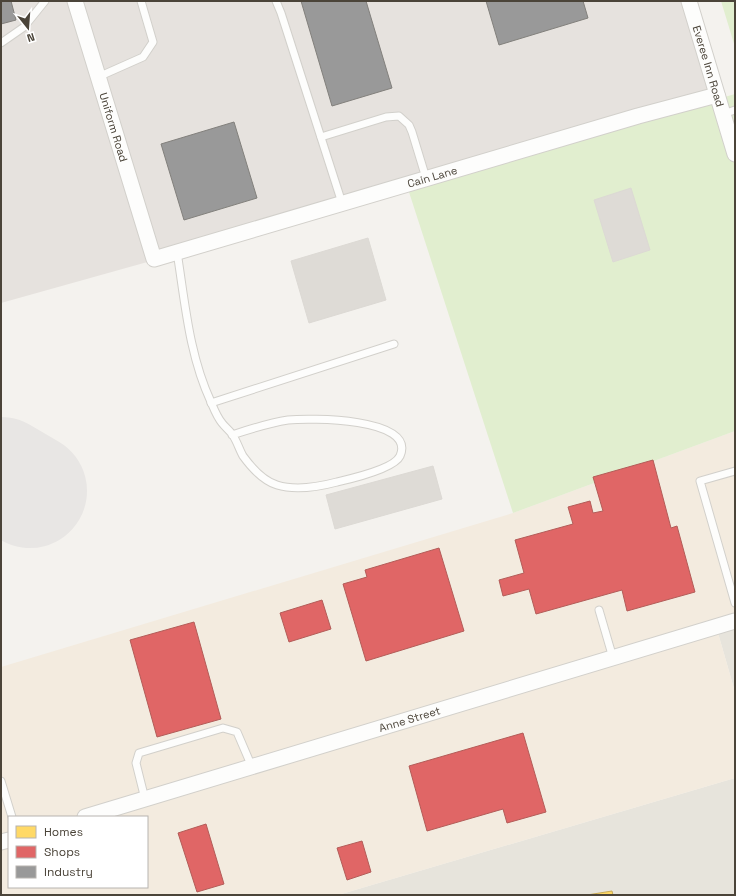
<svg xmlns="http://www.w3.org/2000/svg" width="736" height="896" font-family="'Space Grotesk',sans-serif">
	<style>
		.residential { fill: #e7e4dc }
		.commercial { fill: #f3ebdf; fill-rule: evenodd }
		.industrial { fill: #e6e2de }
		.green { fill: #e1eecf }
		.homes { fill: #ffd966; stroke: #c9ac58 }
		.shops { fill: #e06666; stroke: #b35c58 }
		.industry { fill: #999; stroke: #82807c }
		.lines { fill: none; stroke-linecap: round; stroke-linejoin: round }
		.taxiway { stroke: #e8e6e4; stroke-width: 45 }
		.runway { stroke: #e8e6e4; stroke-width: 114 }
		.building { fill: #dedbd6; stroke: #dcd9d4 }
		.lane-casing { stroke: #d2d0cb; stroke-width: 9 }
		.street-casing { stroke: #d2d0cb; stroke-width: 17 }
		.lane { stroke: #fdfdfc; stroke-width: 7 }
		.street { stroke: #fdfdfc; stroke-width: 15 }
		.labels { text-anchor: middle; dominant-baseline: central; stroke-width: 4; stroke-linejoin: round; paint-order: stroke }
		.street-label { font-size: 11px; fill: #4b4439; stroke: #fff }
	</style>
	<rect width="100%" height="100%" fill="#f4f2ee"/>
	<g class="residential">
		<path d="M735 620V692L716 626Z"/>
		<path d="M735 778V895H338Z"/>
	</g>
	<path class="commercial" d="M735 431V620L716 626 735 692V778L338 895H1V667L513 513ZM9 817H147V887H9Z"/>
	<path class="industrial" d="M1 1H692L722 97 408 189 1 303Z"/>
	<g class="green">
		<path d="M721 1H735V47Z"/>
		<path d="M735 94V431L513 513 408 189Z"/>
	</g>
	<path class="homes" d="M612 891 613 895H587Z"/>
	<g class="shops">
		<path d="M653 460 671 528 677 526 695 592 627 611 622 590 536 614 529 589 503 596 499 580 524 573 515 540 573 524 568 507 590 501 593 513 603 511 593 477Z"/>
		<path d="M439 548 464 631 366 661 343 584 367 577 365 570Z"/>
		<path d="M322 600 331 629 289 642 280 613Z"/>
		<path d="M194 622 221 719 157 737 130 640Z"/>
		<path d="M523 733 546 812 507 823 503 809 427 831 409 766Z"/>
		<path d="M206 824 224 884 197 892 178 833Z"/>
		<path d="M362 841 371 872 347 880 337 848Z"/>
	</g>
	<g class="industry">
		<path d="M1 1H11L16 20 1 24Z"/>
		<path d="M301 1H366L392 88 332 106Z"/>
		<path d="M486 1H583L588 18 499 45Z"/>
		<path d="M234 122 257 198 184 220 161 144Z"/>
	</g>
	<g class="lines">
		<path class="taxiway" d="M1 514 6 476"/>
		<path class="runway" d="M1 474 30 491"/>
	</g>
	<g class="building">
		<path d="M631 188 650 250 613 262 594 200Z"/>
		<path d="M368 238 386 300 309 323 291 261Z"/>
		<path d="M433 466 442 499 335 529 326 495Z"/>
	</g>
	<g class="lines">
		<g class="lane-casing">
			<g id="lane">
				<path d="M276 1 281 13 342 203"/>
				<path d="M1 43 24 27 45 1"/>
				<path d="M98 77 143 57 153 42 141 1"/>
				<path d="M723 114 735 110"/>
				<path d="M321 137 386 117 399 116 409 125 412 132 426 178"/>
				<path d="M177 252C185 302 189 355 211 402 214 409 217 417 222 423 225 427 229 430 232 434 237 441 239 449 243 456 251 467 264 481 277 485 296 491 318 487 337 482 350 479 394 469 400 456 417 417 308 418 288 420 269 423 250 429 232 435"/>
				<path d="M211 403 394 344"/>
				<path d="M735 471 700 481 735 603"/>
				<path d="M599 610 613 658"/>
				<path d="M1 781 12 817"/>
				<path d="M145 799 136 763 139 753 223 728 237 732 252 767"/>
			</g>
		</g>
		<g class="street-casing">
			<g id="street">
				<path id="s1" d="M75 1 154 259 638 116 717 95"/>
				<path id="s2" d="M689 1 735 154"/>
				<path id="s3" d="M85 817 735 621"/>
				<path d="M1 842 9 840"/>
			</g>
		</g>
		<use href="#lane" class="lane"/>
		<use href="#street" class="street"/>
	</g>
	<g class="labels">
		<g class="street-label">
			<text stroke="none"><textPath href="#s2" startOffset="68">Everee Inn Road</textPath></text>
			<text stroke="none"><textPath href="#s1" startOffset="132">Uniform Road</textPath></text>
			<text stroke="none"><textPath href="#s1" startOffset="560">Cain Lane</textPath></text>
			<text stroke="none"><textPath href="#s3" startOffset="339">Anne Street</textPath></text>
		</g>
	</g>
	<rect width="736" height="896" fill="none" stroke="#4b4439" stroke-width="4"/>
	<rect x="8" y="816" width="140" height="72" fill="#ffffff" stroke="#b7b4b0"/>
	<rect x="16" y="826" width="20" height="12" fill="#ffd966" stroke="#b7b4b0"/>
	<text x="44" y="836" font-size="12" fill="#4b4439">Homes</text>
	<rect x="16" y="846" width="20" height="12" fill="#e06666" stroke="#b7b4b0"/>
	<text x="44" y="856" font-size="12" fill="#4b4439">Shops</text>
	<rect x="16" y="866" width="20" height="12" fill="#999999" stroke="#b7b4b0"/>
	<text x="44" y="876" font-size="12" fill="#4b4439">Industry</text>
	<g transform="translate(28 28) rotate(163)" stroke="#ffffff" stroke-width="3" paint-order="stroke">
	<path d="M0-3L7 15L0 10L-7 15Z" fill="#4b4439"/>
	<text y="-6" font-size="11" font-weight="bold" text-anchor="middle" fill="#4b4439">N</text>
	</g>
</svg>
